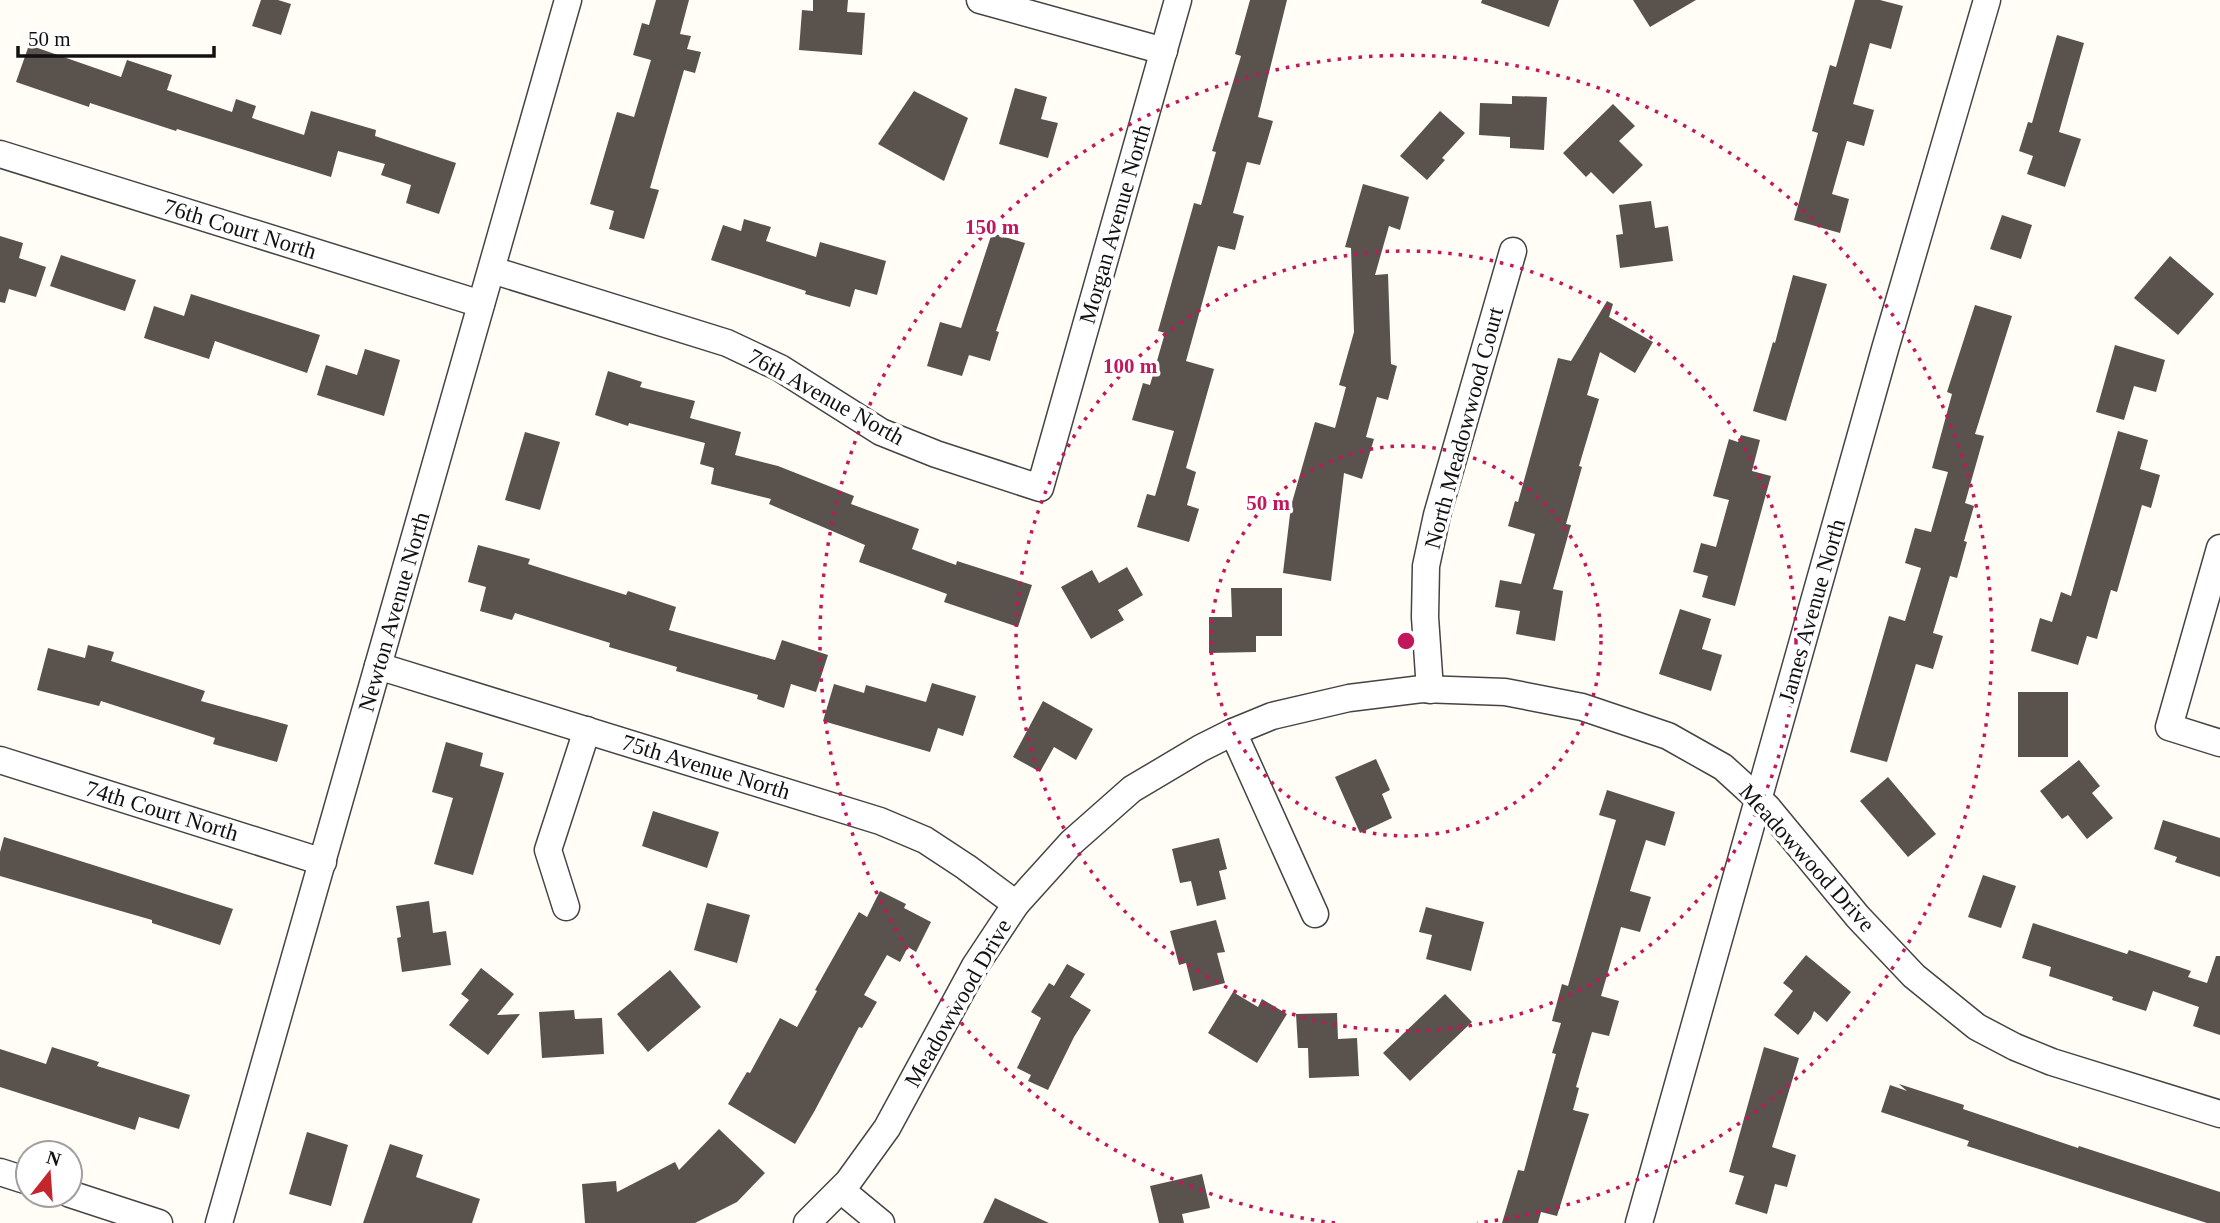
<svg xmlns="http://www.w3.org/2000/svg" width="2220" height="1223" font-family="Georgia,serif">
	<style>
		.building { fill: #5a524d }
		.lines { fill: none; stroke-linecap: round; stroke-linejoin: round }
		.street-casing { stroke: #444; stroke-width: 29 }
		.street { stroke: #fff; stroke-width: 26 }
		.ring { fill: none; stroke: #c2185b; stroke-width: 3.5; stroke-dasharray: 3.5 7 }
		.labels { text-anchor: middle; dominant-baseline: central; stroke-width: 7; stroke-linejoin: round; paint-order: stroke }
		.street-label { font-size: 23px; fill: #111; stroke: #fff }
		.centre { fill: #c2185b; stroke: #fff; stroke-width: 3.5 }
		.ring-label { font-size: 21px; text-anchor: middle; font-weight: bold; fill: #c2185b; stroke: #fff; stroke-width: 7; stroke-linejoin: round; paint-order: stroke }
	</style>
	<rect width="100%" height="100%" fill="#fffdf5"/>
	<g class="building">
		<path d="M261 0H278L291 4 281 35 252 26Z"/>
		<path d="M656 0H689L680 34 691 36 687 49 701 52 695 73 684 70 650 188 659 190 644 239 609 229 614 211 590 204 617 112 634 117 651 60 633 55 642 23 649 25Z"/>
		<path d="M813 0H848L847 12 865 13 862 55 799 50 802 10 813 11Z"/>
		<path d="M1250 0H1287L1258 117 1273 121 1260 165 1247 162 1233 213 1244 216 1235 250 1218 246 1186 361 1214 369 1186 468 1196 472 1187 505 1199 509 1189 542 1137 527 1147 494 1155 496 1174 431 1132 420 1143 383 1150 385 1165 333 1158 331 1194 203 1201 205 1216 152 1212 151 1241 56 1235 54Z"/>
		<path d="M1482 0H1559L1549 27 1481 3Z"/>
		<path d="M1633 0H1696L1650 27Z"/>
		<path d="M1855 0H1880L1903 6 1891 49 1870 43 1853 104 1874 110 1864 146 1847 141 1832 194 1849 199 1840 233 1794 220 1818 133 1812 131 1830 65 1836 67Z"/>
		<path d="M2057 35 2084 43 2059 132 2081 139 2065 187 2027 174 2033 156 2019 151 2028 122 2032 123Z"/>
		<path d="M29 45 121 77 127 60 172 75 167 90 232 112 236 99 256 106 252 118 304 135 311 111 376 130 375 136 456 163 439 214 406 203 411 185 381 175 385 164 338 151 331 177 177 129 176 131 90 103 89 107 16 82Z"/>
		<path d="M1015 88 1047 97 1041 119 1058 123 1048 158 999 144Z"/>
		<path d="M914 91 968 118 944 181 878 144Z"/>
		<path d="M1512 96 1547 97 1544 150 1510 148V137L1479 135 1480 103 1512 104Z"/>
		<path d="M1613 104 1635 126 1619 141 1643 165 1613 194 1591 172 1586 177 1563 153Z"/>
		<path d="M1440 111 1465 133 1442 158 1445 160 1427 180 1400 156Z"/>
		<path d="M1363 184 1409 197 1400 230 1389 226 1375 275 1388 274 1391 364 1397 366 1388 400 1377 397 1366 437 1374 439 1362 479 1344 473 1331 581 1283 573 1291 506 1315 422 1335 428 1346 387 1339 385 1354 332 1351 248 1345 247Z"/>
		<path d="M1651 201 1655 228 1668 226 1673 261 1620 268 1616 235 1623 234 1619 205Z"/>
		<path d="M2002 215 2032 225 2021 259 1990 249Z"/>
		<path d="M744 219 771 227 766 241 816 257 820 242 886 261 877 295 855 289 850 307 805 294 806 291 711 260 723 225 741 231Z"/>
		<path d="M992 233 1025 243 996 331 999 332 990 361 969 355 962 376 927 366 940 322 961 328Z"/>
		<path d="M0 236 23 243 19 258 46 267 36 297 9 289 5 303 0 302Z"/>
		<path d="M61 255 136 280 125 311 50 286Z"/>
		<path d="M2170 256 2214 294 2178 335 2134 298Z"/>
		<path d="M1793 275 1827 284 1786 421 1753 411 1773 342 1775 343Z"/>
		<path d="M191 294 320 335 307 373 215 341 209 359 144 338 154 306 184 316Z"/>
		<path d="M1607 301 1613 304 1609 317 1653 342 1635 373 1600 352 1587 395 1599 399 1579 466 1582 467 1566 524 1571 525 1553 589 1563 591 1555 641 1516 634 1520 611 1495 607 1500 580 1521 584 1535 534 1508 526 1515 501 1518 502 1558 358 1571 361Z"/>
		<path d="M1975 305 2012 316 1975 434 1984 436 1965 503 1974 506 1964 541 1967 542 1957 578 1950 576 1933 633 1943 636 1933 669 1916 664 1887 762 1850 752 1889 616 1905 621 1921 568 1905 563 1915 528 1931 532 1948 472 1932 468 1952 394 1947 392Z"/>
		<path d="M2115 345 2165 360 2156 392 2134 386 2124 420 2096 412Z"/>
		<path d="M365 349 400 360 384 416 317 395 326 365 357 375Z"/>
		<path d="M608 371 642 382 640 387 695 401 690 418 741 432 735 455 778 466 854 496 851 504 919 529 912 549 956 565 957 561 1032 585 1018 627 944 602 947 594 859 562 865 545 769 504 771 499 711 484 714 468 700 464 705 443 629 423 628 426 595 415Z"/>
		<path d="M2118 431 2148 440 2140 469 2160 475 2151 508 2142 505 2117 592 2111 590 2097 639 2087 636 2078 665 2031 651 2040 618 2052 622 2061 592 2071 596Z"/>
		<path d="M525 432 560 442 540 510 505 500Z"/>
		<path d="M1741 435 1760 440 1752 471 1771 476 1735 606 1702 597 1708 576 1693 572 1701 543 1716 547 1729 500 1713 496 1729 439 1738 442Z"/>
		<path d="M478 545 530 559 528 564 626 595 628 591 676 607 669 630 775 660 782 640 828 655 816 692 791 684 784 708 757 699 758 695 676 671 677 667 609 647 610 643 515 613 512 620 480 611 486 587 468 582Z"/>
		<path d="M1127 567 1143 595 1118 610 1124 620 1091 639 1061 587 1092 570 1099 583Z"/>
		<path d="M1231 588H1282V636H1256V652L1209 653V617H1232Z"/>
		<path d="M1680 609 1711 619 1702 649 1722 655 1711 691 1659 674Z"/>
		<path d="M88 645 114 652 111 661 205 691 201 701 288 725 277 762 213 744 215 738 101 701 99 706 37 690 48 648 85 658Z"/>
		<path d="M932 683 976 696 963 736 938 728 930 752 823 721 834 684 864 693 866 685 926 702Z"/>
		<rect x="2018" y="692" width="50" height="65"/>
		<path d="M1043 701 1093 729 1076 760 1054 747 1040 772 1013 757Z"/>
		<path d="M446 742 483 753 480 766 504 773 473 875 434 864 453 798 432 792Z"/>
		<path d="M1376 759 1390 790 1382 794 1392 818 1360 833 1335 777Z"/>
		<path d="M2079 760 2100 786 2092 793 2113 818 2087 839 2068 815 2062 819 2040 791Z"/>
		<path d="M1888 777 1936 834 1908 857 1860 801Z"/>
		<path d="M1607 790 1675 812 1665 846 1646 840 1630 891 1651 897 1640 932 1621 927 1601 996 1619 1001 1609 1036 1592 1032 1576 1087 1579 1088 1573 1110 1589 1114 1557 1216 1541 1212 1538 1223H1502L1518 1170 1524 1171 1556 1054 1552 1053 1561 1023 1552 1021 1562 984 1568 986 1616 820 1599 815Z"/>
		<path d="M653 811 719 832 707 868 642 846Z"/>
		<path d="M2163 820 2220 838V877L2175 862 2177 857 2154 849Z"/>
		<path d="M4 837 233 909 220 945 152 923V920L0 876V852Z"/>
		<path d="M1219 838 1227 869 1219 871 1226 899 1197 906 1191 881 1180 883 1172 849Z"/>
		<path d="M1983 875 2016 886 2001 928 1968 917Z"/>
		<path d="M880 891 906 904 904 908 931 922 916 952 908 947 900 962 887 955 864 995 877 1002 862 1028 859 1027 814 1112 795 1144 728 1104 747 1072 750 1073 780 1018 797 1027 817 991 815 990 859 912 867 917Z"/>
		<path d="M429 901 433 933 446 931 451 965 402 972 397 938 401 937 396 906Z"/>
		<path d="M707 903 750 915 737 963 694 950Z"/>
		<path d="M1426 907 1484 922 1471 971 1426 959 1432 935 1419 932Z"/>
		<path d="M1216 920 1225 952 1217 953 1225 983 1193 991 1186 963 1179 965 1170 931Z"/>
		<path d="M2033 923 2127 954 2129 950 2191 971 2188 977 2207 983 2216 956H2220V1035L2193 1026 2199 1007 2153 991 2146 1011 2112 1000 2113 997 2049 976 2051 967 2022 958Z"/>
		<path d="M1806 955 1851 992 1827 1022 1814 1011 1811 1019 1798 1035 1774 1015 1793 991 1783 983Z"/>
		<path d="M1067 964 1085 974 1070 997 1091 1010 1074 1037 1048 1090 1028 1081 1031 1075 1017 1068 1041 1018 1031 1012 1049 983 1054 986Z"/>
		<path d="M481 968 514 994 497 1015 520 1014 488 1055 449 1025 469 1000 461 994Z"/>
		<path d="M670 970 701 1007 648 1052 617 1014Z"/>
		<path d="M1233 992 1258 1007 1262 999 1287 1014 1257 1063 1208 1033Z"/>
		<path d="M1445 994 1472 1022 1410 1081 1383 1053Z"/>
		<path d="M574 1010 575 1019 602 1018 604 1054 542 1058 539 1012Z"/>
		<path d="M1337 1013 1338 1039 1357 1038 1359 1076 1309 1078 1308 1048H1298L1296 1014Z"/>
		<path d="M52 1047 99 1062 97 1066 190 1095 179 1129 139 1117 135 1130 0 1087V1049L46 1064Z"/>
		<path d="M1764 1047 1799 1058 1772 1147 1796 1155 1787 1187 1775 1184 1767 1214 1735 1204 1744 1176 1729 1172Z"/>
		<path d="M1899 1084 1964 1105 1963 1109 2078 1148 2079 1146 2220 1192V1223H2207L1967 1146 1969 1141 1881 1112 1890 1085 1907 1091Z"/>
		<path d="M719 1129 765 1173 737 1202 695 1223H585L582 1184 616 1181 617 1192 675 1162 679 1170Z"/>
		<path d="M307 1132 348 1145 331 1206 289 1194Z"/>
		<path d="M390 1144 423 1155 416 1177 480 1199 472 1223H363Z"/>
		<path d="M1202 1174 1210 1208 1182 1214 1184 1223H1159L1150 1186Z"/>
		<path d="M995 1198 1049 1223H983Z"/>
	</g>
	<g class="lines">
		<g class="street-casing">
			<g id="street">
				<path d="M980 0 1164 51"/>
				<path d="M0 154 481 304"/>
				<path d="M492 270 727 343 780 368 881 432 936 454 1040 488 1178 0"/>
				<path d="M2220 548 2169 727 2220 743"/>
				<path d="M378 666 880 821 925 840 966 867 1016 904"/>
				<path d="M1430 690 1425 617 1426 566 1437 515 1513 251"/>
				<path d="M1233 732 1315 914"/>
				<path d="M0 760 323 862"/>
				<path d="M566 907 548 850 587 730"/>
				<path d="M0 1172 28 1181"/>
				<path d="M841 1190 881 1223"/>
				<path d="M70 1194 159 1223"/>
				<path d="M219 1223 568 0"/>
				<path d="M807 1223 848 1182 887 1128 975 966 1016 904 1072 842 1132 789 1201 748 1233 732 1272 716 1349 698 1422 689 1505 692 1582 707 1668 736 1723 767 1767 807 1858 917 1914 976 1977 1027 2015 1047 2052 1062 2220 1114"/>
				<path d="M1639 1223 1885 349 1987 0"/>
			</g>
		</g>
		<use href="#street" class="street"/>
	</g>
	<g class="ring">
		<circle cx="1406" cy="641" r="195"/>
		<circle cx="1406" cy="641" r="390"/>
		<path d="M1335 1223A586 586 0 1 1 1477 1223"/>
	</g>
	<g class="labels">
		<g class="street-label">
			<text transform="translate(1115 224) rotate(-74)">Morgan Avenue North</text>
			<text transform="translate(240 229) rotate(17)">76th Court North</text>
			<text transform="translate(826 397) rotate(29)">76th Avenue North</text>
			<text transform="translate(1464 428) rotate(-75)">North Meadowwood Court</text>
			<text transform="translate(1812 611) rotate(-74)">James Avenue North</text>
			<text transform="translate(394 612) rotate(-74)">Newton Avenue North</text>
			<text transform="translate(706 767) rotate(17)">75th Avenue North</text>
			<text transform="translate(162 811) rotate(17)">74th Court North</text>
			<text transform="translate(1807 858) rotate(48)">Meadowwood Drive</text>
			<text transform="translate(958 1003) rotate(-60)">Meadowwood Drive</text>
		</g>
	</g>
	<circle cx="1406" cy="641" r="10" class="centre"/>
	<g class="ring-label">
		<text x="992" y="234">150 m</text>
		<text x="1130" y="373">100 m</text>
		<text x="1268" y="510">50 m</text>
	</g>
	<g transform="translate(49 1174) rotate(17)"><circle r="33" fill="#ffffff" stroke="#a0a0a0" stroke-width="2"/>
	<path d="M0-5L12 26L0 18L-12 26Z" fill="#c4262e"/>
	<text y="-10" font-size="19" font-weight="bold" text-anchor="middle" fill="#111111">N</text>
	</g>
	<path d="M18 46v10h196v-10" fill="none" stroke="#111111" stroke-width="3.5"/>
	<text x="28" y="46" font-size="21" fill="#111111" stroke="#ffffff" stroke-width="5" paint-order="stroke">50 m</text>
</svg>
